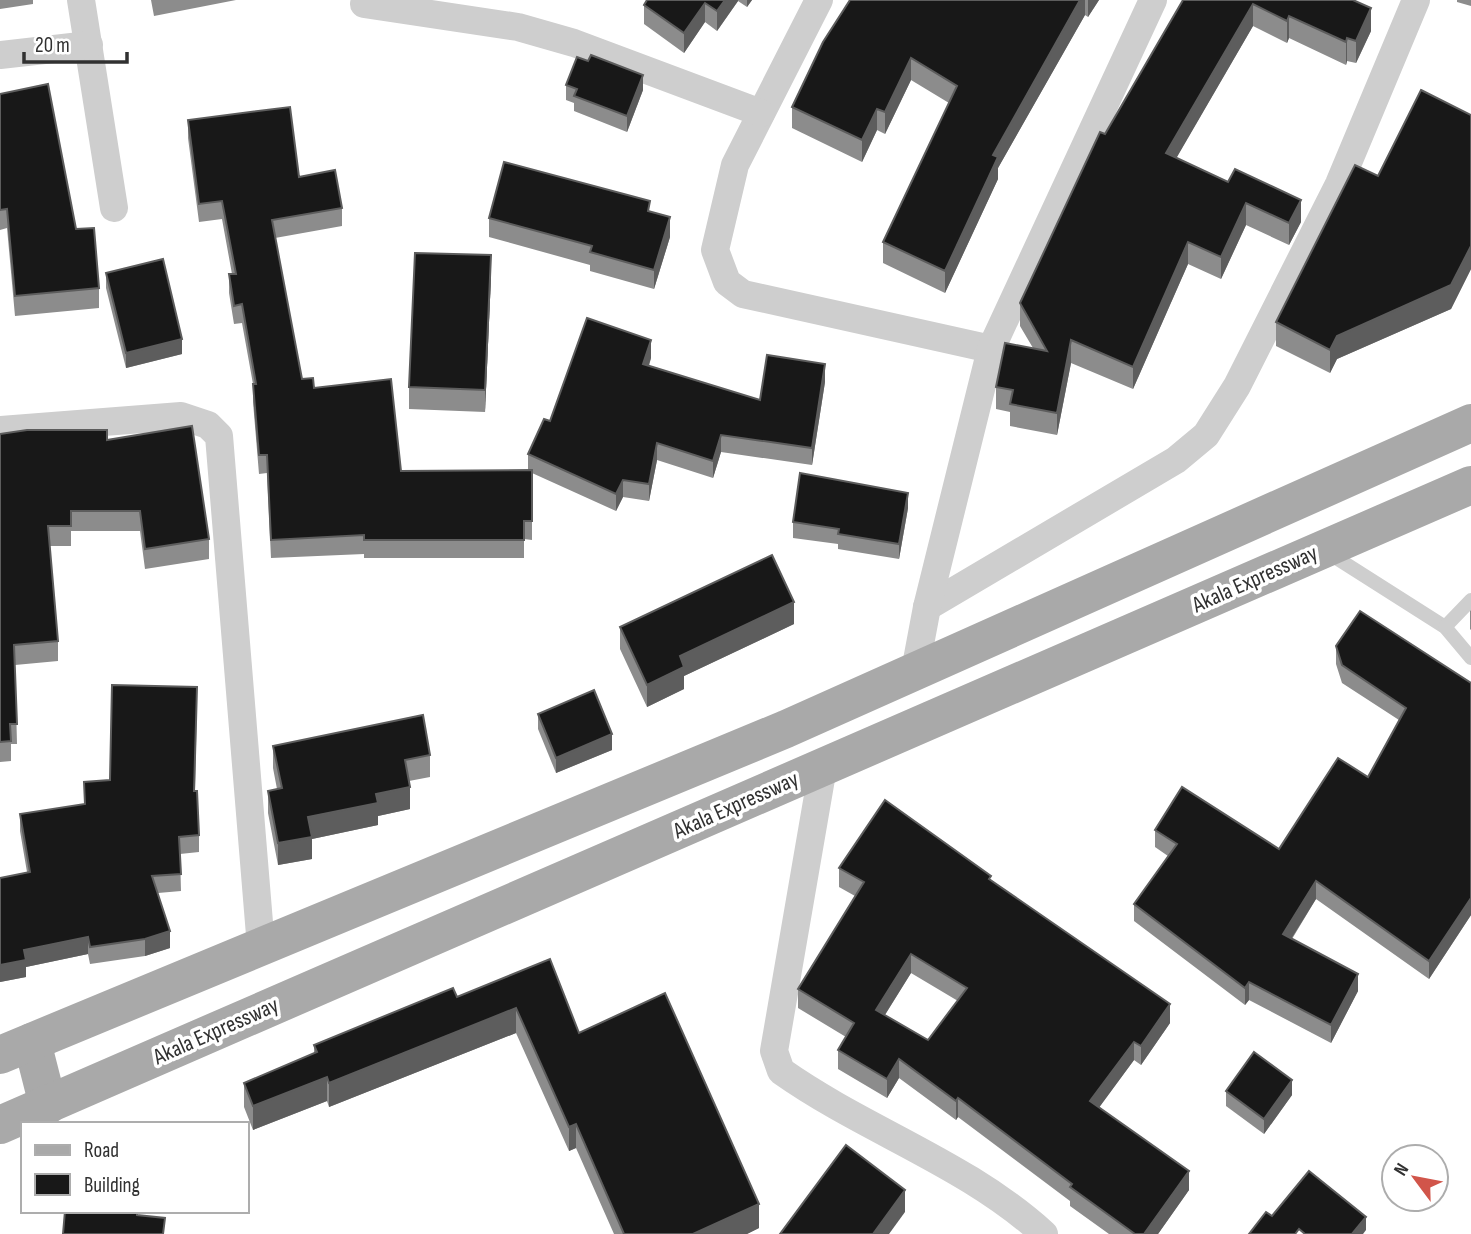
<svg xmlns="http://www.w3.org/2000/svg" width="1471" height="1234" font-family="'Sofia Sans Condensed',sans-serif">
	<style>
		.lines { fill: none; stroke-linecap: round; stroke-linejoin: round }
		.service { stroke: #cecece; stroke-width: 14 }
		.minor { stroke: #cecece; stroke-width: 28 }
		.primary { stroke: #a9a9a9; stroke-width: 38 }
		.wall { fill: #8c8c8c; fill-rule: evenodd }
		.shaded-wall { fill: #5d5d5d }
		.building { fill: #181818; stroke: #5d5d5d; stroke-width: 2; fill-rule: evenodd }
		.labels { text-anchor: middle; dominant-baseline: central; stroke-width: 7; stroke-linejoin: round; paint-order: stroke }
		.street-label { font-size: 23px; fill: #313131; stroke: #fff }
	</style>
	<rect width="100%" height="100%" fill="#fff"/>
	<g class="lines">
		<g class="service">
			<path d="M1327 552 1445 627 1471 658"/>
			<path d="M1445 627 1471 600"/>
		</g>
		<g class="minor">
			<path d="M81 0 114 208"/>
			<path d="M819 0 735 165 715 250 727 282 743 294 991 349"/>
			<path d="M364 4 518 27 574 43 761 113"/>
			<path d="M0 55 89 45"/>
			<path d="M0 430 181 416 208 425 219 436 261 947"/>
			<path d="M927 607 1176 460 1206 435 1237 386 1339 184 1416 0"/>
			<path d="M915 671 927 607 991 349 1153 0"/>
			<path d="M823 767 774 1051 781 1071C866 1131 966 1163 1044 1234"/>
		</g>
		<g class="primary">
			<path d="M32 1042 48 1105"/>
			<path d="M0 1055 786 729 1471 423"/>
			<path d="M0 1125 1471 485"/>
		</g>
	</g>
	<g class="wall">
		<path d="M0 0H33V4L0 9Z"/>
		<path d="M151 0H236L154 16Z"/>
		<path d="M647 0H752L747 7 738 1 717 31 705 22 684 53 644 24V5Z"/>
		<path d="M850 0H1099L1088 17 1085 15 998 168V179L945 293 883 263V242L949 103 911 80 885 134 877 130 862 162 792 128V107Z"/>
		<path d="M1183 0H1353L1371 31 1356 63 1347 61 1346 65 1289 38 1287 43 1253 26 1176 158 1301 222 1289 245 1246 225 1221 279 1188 264 1133 389 1071 363 1057 435 1010 426V412L996 409V387L1033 348 1020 326V303L1105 134Z"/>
		<path d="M1457 0H1471V6L1457 2Z"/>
		<path d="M566 85 643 90 627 132 574 111V103L566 100Z"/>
		<path d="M0 94 76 229 99 288V308L15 316 7 228 0 230Z"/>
		<path d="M1471 115V269L1451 309 1337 359 1330 373 1276 346V322L1378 176Z"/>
		<path d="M188 120 299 177 342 208V226L275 238 302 379 314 388 401 471 528 470V454L550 421 651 358 649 366 760 400 825 382 812 465 721 452 713 478 657 460 649 501 623 497 616 511 532 473V540L524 539V558H364V554L271 558 267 473 259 474 253 402V384L242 323 234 324 229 293V274H232L222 219 199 222 188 138Z"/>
		<path d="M650 212 670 237 654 289 590 271V265L489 237V218Z"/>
		<path d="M106 273 182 354 126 368 106 288Z"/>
		<path d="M491 277 485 412 409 409V387Z"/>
		<path d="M0 434 107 440 209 539V559L145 569 140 531H71V546H50L58 641V661L15 665 17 744H11V761L0 762Z"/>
		<path d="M908 508 899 559 838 549V544L793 538V522Z"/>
		<path d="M1471 610V630L1470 629V611Z"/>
		<path d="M794 624 684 676V689L647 707 620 649V627Z"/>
		<path d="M1336 646 1471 683V915L1429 979 1316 899 1292 939 1358 991 1331 1043 1249 1000 1245 1005 1134 921V904L1168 856 1155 847V830L1279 849 1368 777 1399 720 1342 683 1336 664Z"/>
		<path d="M197 704 195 791 199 835V852L180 854 181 891 158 893 170 948 145 956 90 964 88 954 26 967V977L0 982 27 872 20 831V814L84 804V782L110 780Z"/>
		<path d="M538 714 612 750 556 773 538 729Z"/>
		<path d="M273 746 430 755V777L409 781 410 809 378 816V825L312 839V859L278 865 268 813V791L277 789 273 768Z"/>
		<path d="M839 868 991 880 1170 1023 1141 1065 1134 1060 1099 1107 1189 1190 1158 1234H1109L1070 1206V1201L958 1117 956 1120 899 1078 887 1098 838 1069V1050L846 1037 798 1008V989L855 896 839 887ZM911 973 958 1001 928 1040 885 1015Z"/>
		<path d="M550 959 579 1033 759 1228 747 1234H614L576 1148 569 1151 516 1033 329 1107 327 1101 253 1130 244 1107V1083L314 1054V1045L457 997Z"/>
		<path d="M1226 1091 1292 1095 1264 1134 1226 1106Z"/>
	</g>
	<g class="shaded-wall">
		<path d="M725 0H738V1L717 31V11Z"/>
		<path d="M747 0H752L747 7Z"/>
		<path d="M1080 0H1085V15L998 168V179L945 293V271L993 155Z"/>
		<path d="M1088 0H1099L1088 17Z"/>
		<path d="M705 3V22L684 53V33Z"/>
		<path d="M1253 4V26L1166 176V153Z"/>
		<path d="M1371 8V31L1356 63V41Z"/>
		<path d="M1289 16V38L1287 43V21Z"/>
		<path d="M1347 38V61L1346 65V42Z"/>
		<path d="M911 58V80L885 134V112Z"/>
		<path d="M643 75V90L627 132V116Z"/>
		<path d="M877 109V130L862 162V140Z"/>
		<path d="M1301 200V222L1289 245V223Z"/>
		<path d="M1246 203V225L1221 279V257Z"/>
		<path d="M670 217V237L654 289V270Z"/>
		<path d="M1188 242V264L1133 389V367Z"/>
		<path d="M1471 246V269L1451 309 1337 359 1330 373V350L1337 336Z"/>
		<path d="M491 255V277L485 412V390Z"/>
		<path d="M182 339V354L126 368V353Z"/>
		<path d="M651 340V358L643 382V364Z"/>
		<path d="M1071 340V363L1057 435V413Z"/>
		<path d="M825 364V382L812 465V448Z"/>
		<path d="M721 435V452L713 478V461Z"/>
		<path d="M657 443V460L649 501V484Z"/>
		<path d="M623 480V497L616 511V494Z"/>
		<path d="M908 493V508L899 559V544Z"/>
		<path d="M794 602V624L684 676V689L647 707V685L680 656Z"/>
		<path d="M612 734V750L556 773V758Z"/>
		<path d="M410 787V809L378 816V825L312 839V859L278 865V843L308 817 376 794Z"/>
		<path d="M1316 881V899L1283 952V934Z"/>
		<path d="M1471 898V915L1429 979V961Z"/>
		<path d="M170 931V948L145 956V939Z"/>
		<path d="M88 937V954L26 967V977L0 982V965L24 950Z"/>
		<path d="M911 954V973L876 1029V1010Z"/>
		<path d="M1358 974V991L1331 1043V1025Z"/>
		<path d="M1249 982V1000L1245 1005V988Z"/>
		<path d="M1170 1004V1023L1141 1065V1046Z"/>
		<path d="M516 1008V1033L329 1107V1083Z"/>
		<path d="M1134 1042V1060L1090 1120V1101Z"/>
		<path d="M899 1059V1078L887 1098V1079Z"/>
		<path d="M327 1077V1101L253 1130V1106Z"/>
		<path d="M1292 1080V1095L1264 1134V1119Z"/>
		<path d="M958 1098V1117L956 1120V1101Z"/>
		<path d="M576 1124V1148L569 1151V1127Z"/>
		<path d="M1189 1171V1190L1158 1234H1144Z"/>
		<path d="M905 1190V1212L889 1234H873Z"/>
		<path d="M759 1204V1228L747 1234H693Z"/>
		<path d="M1366 1217V1230L1363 1234H1352Z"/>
	</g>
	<g class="building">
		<path d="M647 0H725L717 11 705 3 684 33 644 5Z"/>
		<path d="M850 0H1080L993 155 998 157 945 271 883 242 957 86 911 58 885 112 877 109 862 140 792 107 823 42Z"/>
		<path d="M1183 0H1353L1371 8 1356 41 1347 38 1346 42 1289 16 1287 21 1253 4 1166 153 1228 182 1235 169 1301 200 1289 223 1246 203 1221 257 1188 242 1133 367 1071 340 1057 413 1010 404 1013 390 996 387 1005 343 1047 351 1020 303 1100 132 1105 134Z"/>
		<path d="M591 55 643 75 627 116 574 96 577 89 566 85 577 57 588 61Z"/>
		<path d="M48 84 76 229 94 228 99 288 15 296 7 209 0 210V94Z"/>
		<path d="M1421 90 1471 115V246L1451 285 1337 336 1330 350 1276 322 1355 165 1378 176Z"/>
		<path d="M290 107 299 177 335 170 342 208 272 220 302 379 313 378 314 388 391 379 401 471 532 470V521H524V540H364V535L271 540 267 455H259L253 384H256L242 304 234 306 229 274H236L222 201 199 204 188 120Z"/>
		<path d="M504 162 650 201 648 211 670 217 654 270 590 252 592 246 489 218Z"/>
		<path d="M415 253 491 255 485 390 409 387Z"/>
		<path d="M163 259 182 339 126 353 106 273Z"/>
		<path d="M587 318 651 340 643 364 760 400 767 355 825 364 812 448 721 435 713 461 657 443 649 484 623 480 616 494 528 454 544 419 550 421Z"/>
		<path d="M192 426 209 539 145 549 140 511H71V526H48L58 641 14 645 17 724H10L11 741 0 742V434L27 430H107V440Z"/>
		<path d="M800 473 908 493 899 544 838 534 839 529 793 522Z"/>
		<path d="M772 555 794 602 680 656 684 667 647 685 620 627Z"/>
		<path d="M1360 611 1471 683V898L1429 961 1316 881 1283 934 1358 974 1331 1025 1249 982 1245 988 1134 904 1177 844 1155 830 1182 787 1279 849 1338 758 1368 777 1406 708 1342 665 1336 646Z"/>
		<path d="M112 685 197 687 194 791H197L199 835 179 837 181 874 152 876 170 931 145 939 90 947 88 937 24 950 26 960 0 965V878L30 872 20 814 85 804 84 782 110 780Z"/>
		<path d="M594 690 612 734 556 758 538 714Z"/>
		<path d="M423 715 430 755 405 760 410 787 376 794 378 803 308 817 312 837 278 843 268 791 282 788 273 746Z"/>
		<path d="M885 800 991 876 989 879 1170 1004 1141 1046 1134 1042 1090 1101 1189 1171 1144 1234H1135L1070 1187 1072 1184 958 1098 956 1101 899 1059 887 1079 838 1050 854 1023 798 989 864 882 839 868ZM911 954 967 988 928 1040 876 1010Z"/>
		<path d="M550 959 579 1033 665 993 759 1204 693 1234H624L576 1124 569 1127 516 1008 329 1083 327 1077 253 1106 244 1083 317 1052 314 1045 453 988 457 997Z"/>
		<path d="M1254 1052 1292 1080 1264 1119 1226 1091Z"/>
		<path d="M846 1145 905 1190 873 1234H780Z"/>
		<path d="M1309 1171 1366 1217 1352 1234H1305L1299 1229 1295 1234H1249L1266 1212 1272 1216Z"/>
		<path d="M65 1211H137V1215L165 1218 163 1234H63Z"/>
	</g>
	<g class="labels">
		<g class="street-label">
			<text transform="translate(1255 579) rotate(-24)">Akala Expressway</text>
			<text transform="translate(736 805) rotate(-24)">Akala Expressway</text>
			<text transform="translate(216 1031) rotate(-24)">Akala Expressway</text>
		</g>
	</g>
	<rect x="21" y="1122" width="228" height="91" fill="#ffffff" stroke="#adadad" stroke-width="2"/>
	<rect x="35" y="1145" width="35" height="10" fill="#a9a9a9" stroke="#adadad" stroke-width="2"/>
	<text x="84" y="1157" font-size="21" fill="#313131">Road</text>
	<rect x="35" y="1174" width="35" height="21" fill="#181818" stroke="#adadad" stroke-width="2"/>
	<text x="84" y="1192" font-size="21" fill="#313131">Building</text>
	<g transform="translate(1415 1178) rotate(302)"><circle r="33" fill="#ffffff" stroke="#adadad" stroke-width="2"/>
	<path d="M0-5L12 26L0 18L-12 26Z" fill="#d1554a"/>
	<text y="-10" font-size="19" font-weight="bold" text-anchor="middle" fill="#313131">N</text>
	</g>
	<path d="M24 52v10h103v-10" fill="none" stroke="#313131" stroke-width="3.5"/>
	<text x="35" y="52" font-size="21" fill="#313131" stroke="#ffffff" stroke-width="5" paint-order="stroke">20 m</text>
</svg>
